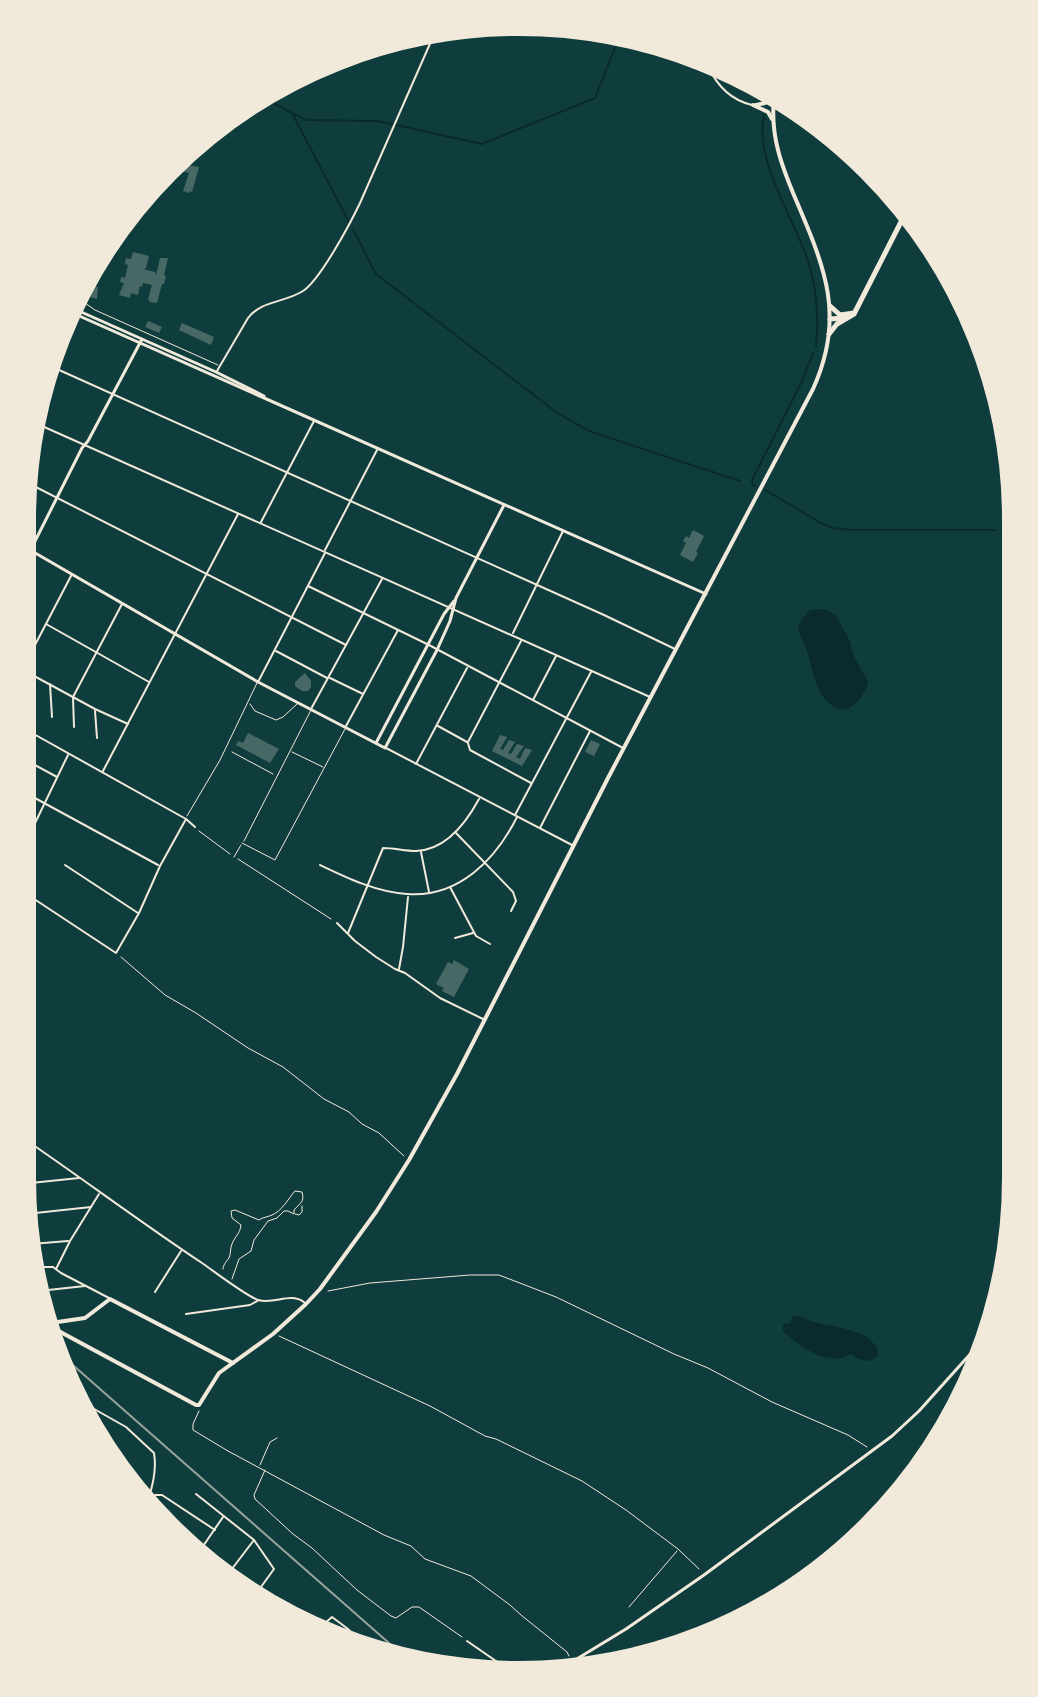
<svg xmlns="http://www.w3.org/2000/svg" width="1038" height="1697" font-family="'Source Sans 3',sans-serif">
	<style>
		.water { fill: #0a2a2b }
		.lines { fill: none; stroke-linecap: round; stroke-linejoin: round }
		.stream { stroke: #0a2a2b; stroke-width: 2 }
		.building { fill: #486865 }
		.path { stroke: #f1e9da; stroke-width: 1 }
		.service { stroke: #f1e9da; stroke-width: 1 }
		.minor { stroke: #f1e9da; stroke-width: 2 }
		.tertiary { stroke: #f1e9da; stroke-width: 3 }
		.secondary { stroke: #f1e9da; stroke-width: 4 }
		.motorway { stroke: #f1e9da; stroke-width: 5 }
		.rail { stroke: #97a49c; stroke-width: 2 }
		.rim { fill: none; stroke: #f1e9da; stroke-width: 4 }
	</style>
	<rect width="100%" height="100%" fill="#0f3d3e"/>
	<g class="water">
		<path d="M824 609 836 615 850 641 854 657 868 681C867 689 863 695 857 702 850 709 844 712 835 707 814 697 813 667 806 648 803 640 797 634 799 625 800 620 806 614 810 610Z"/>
		<path d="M798 1315C812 1324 827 1324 842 1328 849 1330 862 1333 867 1337 871 1340 873 1344 877 1346L878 1355 871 1361 859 1359 851 1354C829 1368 799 1346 783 1331V1324L791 1323 792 1316 798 1317Z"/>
	</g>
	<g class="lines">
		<g class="stream">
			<path d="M761 93 762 99"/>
			<path d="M259 96 306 120 377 121 392 124"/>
			<path d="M292 113 349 222"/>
			<path d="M764 115C754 161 794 218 808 261 817 289 819 316 816 346"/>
			<path d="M396 125 482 144 595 98 615 48"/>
			<path d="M353 229 376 274 556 412 589 431 740 481"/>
			<path d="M756 486 753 485 752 480 802 381 813 353"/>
			<path d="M765 490 821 523 832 528 851 530H996"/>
			<path d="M1002 530H1017"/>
		</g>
	</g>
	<g class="building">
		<path d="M182 164 199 167 192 192 190 191 189 193 183 191 189 173 176 169Z"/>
		<path d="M133 252 149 256 146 268 144 269 155 272 156 275 160 258H168L164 275 166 276 164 284H162L157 303 150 302 148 299 152 285 143 283 142 287 140 286 138 295 131 293 130 298 119 295 124 283 120 282 121 277 125 278 128 265 125 264 126 258 131 259Z"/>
		<path d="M88 277 87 284 98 287 97 299 82 295 83 285Z"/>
		<path d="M148 321 162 327 159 333 145 327Z"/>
		<path d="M182 323 214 337 211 345 179 330Z"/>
		<path d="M693 530 704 536 696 552 698 553 693 562 680 555 686 543 683 541 686 536 689 538Z"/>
		<path d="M305 673 311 681V687L308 691H302L295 686V682Z"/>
		<path d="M248 733 279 749 270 763 236 745 238 741 243 743Z"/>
		<path d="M500 735 507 737 500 749 503 750 509 740 515 742 508 753 511 754 517 744 524 746 516 757 520 759 525 748 532 750 522 766 492 751Z"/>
		<path d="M591 740 600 744 594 756 585 752Z"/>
		<path d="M454 960 469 969 454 997 442 991 444 988 436 984 448 962 452 964Z"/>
	</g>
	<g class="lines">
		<g class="path">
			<path d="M232 752 273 774"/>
			<path d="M199 831 230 854"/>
			<path d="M238 859 331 919"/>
			<path d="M121 957 165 995 196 1013 248 1048 283 1067 324 1099 349 1112 362 1124 379 1133 404 1156"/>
			<path d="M295 1214 299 1215 302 1212V1206"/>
			<path d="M223 1269C223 1265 226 1262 229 1258 231 1254 230 1248 232 1244 235 1236 240 1234 241 1225L232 1218 231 1211 235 1210 259 1220C263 1217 268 1217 272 1215 282 1211 288 1199 295 1191L302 1192C305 1202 300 1203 294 1210V1214L288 1211H284L277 1218 268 1221 254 1240 251 1251 239 1259 232 1279"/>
			<path d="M328 1291 370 1283 470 1275H499L556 1297 674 1354 708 1368 772 1402 848 1435 867 1447"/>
			<path d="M279 1336 430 1406 485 1436 496 1439 582 1481 626 1510 678 1549 699 1569"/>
			<path d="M199 1411 193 1424V1430L228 1451 384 1535 411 1546 425 1559 471 1576 510 1605 521 1615 567 1652 569 1656"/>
			<path d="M260 1465 270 1442 277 1438"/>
			<path d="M265 1470 254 1495 255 1499 293 1534 312 1548 357 1590 391 1616 396 1618 412 1607H419L462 1637"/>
			<path d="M629 1607 677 1551"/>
		</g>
		<g class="service">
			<path d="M82 301 95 310 218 365"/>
			<path d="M250 704 255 711 276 720 283 717 297 704"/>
			<path d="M292 752 323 767"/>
			<path d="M187 816 220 760 257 683"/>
			<path d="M244 841 311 710"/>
			<path d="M242 843 275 860 345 729"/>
			<path d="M234 857 241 845"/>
		</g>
		<g class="minor">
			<path d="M708 66C717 86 731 100 752 105"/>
			<path d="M48 365 604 615 675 649"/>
			<path d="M217 371 248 318C262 300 284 303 303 291 320 280 350 224 360 203L436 30"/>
			<path d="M33 422 650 697"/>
			<path d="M24 481 346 645"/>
			<path d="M261 522 314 421"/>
			<path d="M325 550 377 450"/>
			<path d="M308 586 429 645 623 748"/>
			<path d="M46 624 149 682"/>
			<path d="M513 633 563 531"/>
			<path d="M276 651 327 678"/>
			<path d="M23 668 72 574"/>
			<path d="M23 670 95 709 128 724"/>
			<path d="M330 678 363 694"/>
			<path d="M258 682 325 553"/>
			<path d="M50 684 52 717"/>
			<path d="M533 700 556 656"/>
			<path d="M311 709 382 579"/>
			<path d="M95 711 97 738"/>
			<path d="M346 726 398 630"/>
			<path d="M438 726 467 742"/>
			<path d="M74 727 73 697 122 604"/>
			<path d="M23 728 186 819 195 827"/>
			<path d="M468 742 521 641"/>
			<path d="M468 743 470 750 531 783"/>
			<path d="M386 748 572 845"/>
			<path d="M22 758 57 777"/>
			<path d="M416 764 467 668"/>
			<path d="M103 771 238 514"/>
			<path d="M22 791 158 865"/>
			<path d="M515 815 591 672"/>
			<path d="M540 828 590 731"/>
			<path d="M456 833 513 892 516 901 511 911"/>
			<path d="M22 850 68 755"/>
			<path d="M421 852 429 892"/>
			<path d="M65 865 138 913"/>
			<path d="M320 865C347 878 376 892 407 894 459 898 496 859 517 817"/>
			<path d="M450 887 476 936 490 944"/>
			<path d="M22 891 116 953 139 913 160 866 186 819"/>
			<path d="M337 923 355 941 376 957 395 969 405 973 440 998 483 1019"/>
			<path d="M348 933 383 848C394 848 405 851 416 851 446 850 466 823 479 799"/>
			<path d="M455 938 473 933"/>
			<path d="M399 969 403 947 408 897"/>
			<path d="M20 1136C82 1178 140 1222 202 1263 215 1272 245 1295 258 1300 275 1305 291 1291 305 1303"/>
			<path d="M21 1184 79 1178"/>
			<path d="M26 1214 91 1207"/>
			<path d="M31 1244 68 1241"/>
			<path d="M35 1267H53L61 1273 109 1298"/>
			<path d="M56 1269 70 1241 99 1194"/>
			<path d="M39 1291 85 1286"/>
			<path d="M155 1292 181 1251"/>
			<path d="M186 1314 250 1305 259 1300"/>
			<path d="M80 1401 126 1427 154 1453C157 1470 152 1488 147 1504"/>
			<path d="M196 1494 254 1540 274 1569 253 1598"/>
			<path d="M149 1506 155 1495H162L215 1530"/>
			<path d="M199 1552 223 1517"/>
			<path d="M225 1578 254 1540"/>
			<path d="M317 1630 332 1617 348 1629 368 1652"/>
			<path d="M467 1641 519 1677"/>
		</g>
		<g class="tertiary">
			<path d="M70 307 216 372 264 396"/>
			<path d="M68 311 706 594"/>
			<path d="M30 550 258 682 385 748 437 650 450 621 456 598 504 505"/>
			<path d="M24 563 82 448 88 441 142 339"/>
			<path d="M376 743 444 614 454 601"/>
			<path d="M557 1671 626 1629 704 1575 892 1436 919 1411 990 1332"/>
		</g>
		<g class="secondary">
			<path d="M753 105 768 112 772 119"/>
			<path d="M756 105 765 103 770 97"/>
			<path d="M50 1323 53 1328 196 1405H199L219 1373 273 1334 306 1304 320 1289 376 1212 409 1160 457 1074 608 778 813 389C846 317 825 268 796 200 782 167 770 136 774 99"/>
			<path d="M44 1324 85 1318 110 1299 233 1363"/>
		</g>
		<g class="motorway">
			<path d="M830 306 840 315 854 313"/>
			<path d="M830 319 843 318"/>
			<path d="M829 334 837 324 854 314 904 216"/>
		</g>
		<path class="rail" d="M50 1345 406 1658"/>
	</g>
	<path d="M0 0H1038V1697H0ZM519 34H519A485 485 0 0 1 1004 519V1178A485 485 0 0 1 519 1663H519A485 485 0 0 1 34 1178V519A485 485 0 0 1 519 34Z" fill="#f1e9da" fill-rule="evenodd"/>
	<path class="rim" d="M519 34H519A485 485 0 0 1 1004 519V1178A485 485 0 0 1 519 1663H519A485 485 0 0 1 34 1178V519A485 485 0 0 1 519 34Z"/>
</svg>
